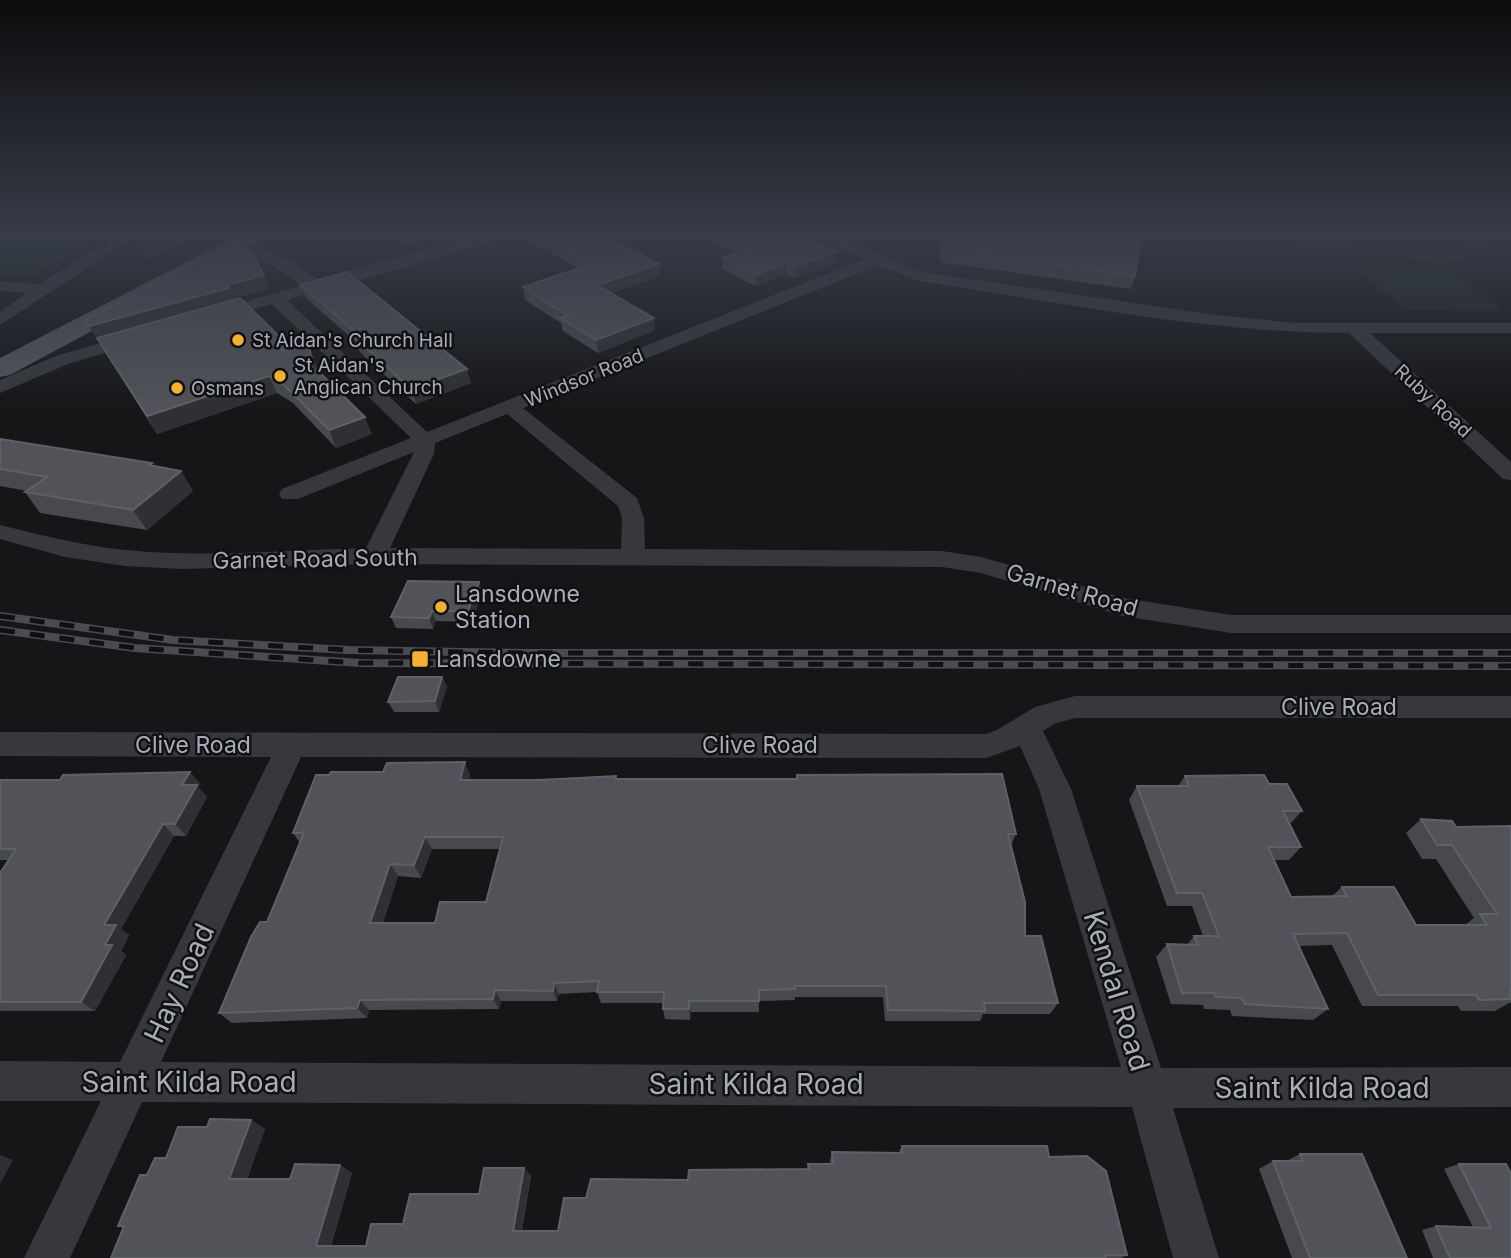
<svg xmlns="http://www.w3.org/2000/svg" width="1511" height="1258" font-family="Inter,sans-serif">
	<style>
		.green { fill: #1e261f }
		.lines { fill: none; stroke-linecap: round; stroke-linejoin: round }
		.minor { fill: #37383d; fill-rule: evenodd }
		.tertiary { fill: #37383d; fill-rule: evenodd }
		.primary { fill: #53555c; fill-rule: evenodd }
		.rail-casing { stroke: #4a4c52; stroke-width: 8 }
		.rail { stroke: #111113; stroke-width: 5; stroke-dasharray: 15; stroke-linecap: butt }
		.wall { fill: #47494d; fill-rule: evenodd }
		.shaded-wall { fill: #2f3033 }
		.building { fill: #525359; stroke: #5f6168; stroke-width: 2; fill-rule: evenodd }
		.poi-dot { fill: #f2b134; stroke: #111113; stroke-width: 2.5 }
		.labels { text-anchor: middle; dominant-baseline: central; stroke-width: 5; stroke-linejoin: round; paint-order: stroke }
		.far-poi-label { font-size: 19px; fill: #a8adb8; stroke: #111113; text-anchor: start }
		.far-street-label { font-size: 19px; fill: #a8adb8; stroke: #111113 }
		.street-label { font-size: 23px; fill: #a8adb8; stroke: #111113 }
		.poi-label { font-size: 23px; fill: #a8adb8; stroke: #111113; text-anchor: start }
		.near-street-label { font-size: 28px; fill: #a8adb8; stroke: #111113 }
	</style>
	<rect width="100%" height="100%" fill="#161618"/>
	<g class="green">
		<path d="M0 235H104L32 277 0 275Z"/>
		<path d="M1222 235H1261L1430 256 1464 251 1469 245 1462 235H1476L1485 248 1484 252 1462 261 1437 262Z"/>
		<path d="M1352 265H1443L1504 311 1405 310Z"/>
	</g>
	<g class="lines">
		<g class="minor">
			<path d="M120 235H137L0 325V312L27 293 0 291V281L39 284Z"/>
			<path d="M811 235H831L922 272 1216 315 1296 323H1511V333H1370L1511 462V480L1503 479 1349 333C1206 333 1060 302 919 281L878 265 523 408 637 498 644 518 645 549 942 551 981 557 1124 598 1231 615H1511V633H1231L1123 616 981 573 942 567 374 564 181 569 125 566 65 557 0 539V525C41 535 83 546 126 550 205 558 286 550 366 548L414 452 298 499H282L279 494 282 489 411 438 272 304 215 320 207 315 209 311 309 284H321L323 287 321 290 287 300 427 432 865 259ZM507 414 618 506 622 518 621 549 390 548 434 454 435 443Z"/>
			<path d="M135 333 141 334 144 338 141 342 68 364 0 393V380L56 356Z"/>
			<path d="M1075 696H1511V718H1075L1054 724 1043 731 1071 789 1161 1068 1511 1067V1107L1173 1108 1219 1258H1173L1132 1107 142 1102 70 1258H24L101 1101H0V1061L120 1062 271 757 0 756V732L986 734 997 730 1035 707ZM1020 746 1039 789 1121 1067 161 1062 301 757 986 758Z"/>
		</g>
		<path class="tertiary" d="M474 235H504L501 239 315 293 308 291C268 260 262 252 211 265L201 259 204 255C256 241 276 248 318 280Z"/>
		<path class="primary" d="M239 235H266L263 239 10 375 0 377V358Z"/>
		<g class="rail-casing">
			<g id="rail">
				<path d="M0 616 173 640 348 650 523 653H1511"/>
				<path d="M0 630 135 648 360 663 1511 666"/>
			</g>
		</g>
		<use href="#rail" class="rail"/>
	</g>
	<g class="wall">
		<path d="M392 235H443L408 245Z"/>
		<path d="M521 235H604L660 276 611 293 655 330 598 353 563 331 561 323 525 300 523 287 579 269Z"/>
		<path d="M713 235H801L837 262 794 278 786 274 755 286 722 269V258L738 253 713 241Z"/>
		<path d="M941 249 1135 276 1131 289 939 262Z"/>
		<path d="M300 285 471 383 416 404 359 351 356 342 306 298Z"/>
		<path d="M270 288 234 298 284 341 287 349 310 350 317 367V371L372 434 336 448 293 403 277 393 157 434 85 320Z"/>
		<path d="M0 439 181 471 193 491 147 530 40 513 25 492 27 491 0 486Z"/>
		<path d="M479 582 482 593 472 622 436 621 433 629 396 628 391 617Z"/>
		<path d="M442 677 447 687 439 712H394L388 702Z"/>
		<path d="M190 772 200 784 198 787 207 797 186 836H174L121 929 129 935 121 951 126 955 95 1011H0V873L9 860H0V780H60Z"/>
		<path d="M470 775 469 780 616 779 1016 834 1011 845 1025 936 1058 1003 1050 1014H983L980 1021H885L883 997H795V1000L759 1001V1012H691L690 1020 665 1019 663 1009V1003H601L597 992 559 994 557 1001H501L499 1009 369 1010 367 1018 232 1023 219 1013 267 922 300 843 293 833ZM432 849H500L486 902 435 923H383L398 876 421 878Z"/>
		<path d="M1185 776 1269 784 1302 811 1290 824 1301 847 1289 860H1274L1291 897H1331L1342 887 1416 925H1465L1474 918 1436 859H1422L1406 833 1421 819 1456 827 1511 826V1003H1509L1495 1011H1461L1458 1006H1362L1332 945 1299 946 1328 1009 1313 1020 1232 1016 1230 1010 1204 1009 1203 1005 1171 1004 1156 957 1167 944 1187 945 1194 936H1203L1192 906H1167L1129 800 1137 786H1178Z"/>
		<path d="M251 1120 265 1129 247 1179H290L340 1165 352 1173 331 1246H366L403 1224 479 1194 524 1168 531 1176 522 1231H558L586 1198 688 1180 807 1169 808 1164H830V1160L832 1152 898 1153 902 1146 1049 1157 1127 1255 1121 1258H111L123 1228 118 1226 147 1175 166 1158 207 1127Z"/>
		<path d="M1300 1154 1407 1258H1292L1259 1169 1273 1161H1286Z"/>
		<path d="M1459 1164 1511 1258H1433L1422 1230 1436 1226 1473 1227 1444 1169Z"/>
	</g>
	<g class="shaded-wall">
		<path d="M138 235H195L148 259 137 236Z"/>
		<path d="M405 235H443L408 245Z"/>
		<path d="M837 251V262L794 278 795 267Z"/>
		<path d="M786 263V274L755 286V275Z"/>
		<path d="M659 264 660 276 598 298 597 285Z"/>
		<path d="M264 275 270 288 234 298 235 302 98 341 89 326Z"/>
		<path d="M654 318 655 330 598 353 596 340Z"/>
		<path d="M284 341 291 357 282 350Z"/>
		<path d="M310 350 317 367 319 386 312 370Z"/>
		<path d="M467 369 471 383 416 404 411 389Z"/>
		<path d="M269 376 277 393 157 434 147 416Z"/>
		<path d="M365 417 372 434 336 448 329 430Z"/>
		<path d="M181 471 193 491 147 530 133 510Z"/>
		<path d="M479 582 482 593 472 622 468 611Z"/>
		<path d="M432 611 436 621 433 629 429 618Z"/>
		<path d="M442 677 447 687 439 712 435 701Z"/>
		<path d="M465 762 470 775 465 793 460 780Z"/>
		<path d="M190 772 200 784 198 787 207 797 186 836 175 824 182 785Z"/>
		<path d="M163 824 174 836 121 929 129 935 121 951 126 955 95 1011 81 1002 105 945 104 925Z"/>
		<path d="M425 837 432 849 421 878 414 865Z"/>
		<path d="M390 864 398 876 379 935 370 923Z"/>
		<path d="M554 983 559 994 557 1001 553 991Z"/>
		<path d="M495 990 501 1001 499 1009 493 999Z"/>
		<path d="M360 1000 369 1010 367 1018 357 1008Z"/>
		<path d="M689 1001 691 1012 690 1020 689 1009Z"/>
		<path d="M251 1120 265 1129 244 1187 229 1179Z"/>
		<path d="M0 1155 13 1160 0 1184Z"/>
		<path d="M340 1165 352 1173 329 1252 316 1246Z"/>
		<path d="M524 1168 531 1176 521 1237 513 1231Z"/>
	</g>
	<g class="building">
		<path d="M539 235H604L659 264 597 285 654 318 596 340 561 318 568 316 523 287 591 264Z"/>
		<path d="M724 235H801L837 251 795 267 786 263 755 275 722 258 751 248Z"/>
		<path d="M948 235H1138L1141 236 1135 276 941 249Z"/>
		<path d="M250 250 264 275 226 285 229 288 89 326 85 320 218 251Z"/>
		<path d="M347 272 467 369 411 389 353 336H360L300 285Z"/>
		<path d="M240 298 284 341 282 350 299 345 310 350 312 370 318 371 365 417 329 430 285 386 269 376 147 416 97 338Z"/>
		<path d="M0 439 152 463 149 465 181 471 133 510 25 492 47 477 0 469Z"/>
		<path d="M408 581 479 582 468 611H432L429 618 391 617Z"/>
		<path d="M398 677H442L435 701 388 702Z"/>
		<path d="M465 762 460 780H539L616 776 615 779H797V775L1002 774 1016 834H1008L1025 902V936H1041L1058 1003H984L985 1011 888 1010 886 986H795V989L759 990V1001H689V1009H663L664 992H597L599 981 554 983 553 991 495 990 493 999 360 1000 357 1008 219 1013 251 937 260 922H267L304 833H293L316 775H329L331 772H383L387 763ZM425 837H503L486 902H440L435 923H370L390 864 414 865Z"/>
		<path d="M190 772 182 785H197L175 824H163L104 925H116L105 945H112L81 1002H0V873L16 849H0V780H60L63 775Z"/>
		<path d="M1264 775 1269 784H1287L1302 811H1283L1301 847H1268L1291 897 1347 896 1342 887H1394L1416 925H1487L1480 914H1497L1452 845H1437L1421 819 1452 821 1456 827 1511 826V991H1510L1511 999 1479 1000 1476 995H1378L1347 933 1293 934 1328 1009 1245 1004 1242 998 1216 997 1214 993H1182L1167 944 1198 945 1194 936H1219L1202 893H1177L1137 786H1189L1185 776Z"/>
		<path d="M210 1119 251 1120 229 1179H290L295 1164 340 1165 316 1246H366L371 1224H403L410 1194H479L484 1168H524L513 1231H558L564 1198H586L591 1179 688 1180 689 1170 809 1169 808 1164H833L832 1152 902 1153V1146H1047L1049 1157 1087 1156 1106 1171 1127 1255H1105L1106 1258H111L124 1226H118L140 1175H147L155 1158H166L178 1127H207Z"/>
		<path d="M1300 1154H1362L1407 1258H1310L1273 1161H1303Z"/>
		<path d="M1459 1164H1506L1511 1174V1258H1450L1436 1226 1491 1228Z"/>
	</g>
	<linearGradient id="sky" x2="0" y2="1"><stop stop-color="#0c0c0d"/><stop offset="0.57" stop-color="#363c48"/><stop offset="1" stop-color="#363c48" stop-opacity="0"/></linearGradient>
	<rect width="1511" height="411" fill="url(#sky)"/>
	<g class="poi-dot">
		<circle cx="238" cy="340" r="7"/>
		<circle cx="280" cy="376" r="7"/>
		<circle cx="177" cy="388" r="7"/>
		<circle cx="441" cy="607" r="7"/>
		<rect x="411" y="650" width="18" height="18" rx="3.5"/>
	</g>
	<g class="labels">
		<g class="far-poi-label">
			<text x="252" y="340">St Aidan's Church Hall</text>
			<text x="294" y="365">St Aidan's<tspan x="294" dy="22">Anglican Church</tspan></text>
			<text x="191" y="388">Osmans</text>
		</g>
		<g class="far-street-label">
			<text transform="translate(584 378) rotate(-22)">Windsor Road</text>
			<text transform="translate(1433 401) rotate(43)">Ruby Road</text>
		</g>
		<g class="street-label">
			<text transform="translate(315 559) rotate(-1)">Garnet Road South</text>
			<text transform="translate(1072 590) rotate(16)">Garnet Road</text>
			<text x="1339" y="707">Clive Road</text>
			<text x="193" y="745">Clive Road</text>
			<text x="760" y="745">Clive Road</text>
		</g>
		<g class="poi-label">
			<text x="455" y="594">Lansdowne<tspan x="455" dy="26">Station</tspan></text>
			<text x="436" y="659">Lansdowne</text>
		</g>
		<g class="near-street-label">
			<text transform="translate(179 983) rotate(-65)">Hay Road</text>
			<text transform="translate(1117 991) rotate(73)">Kendal Road</text>
			<text x="189" y="1082">Saint Kilda Road</text>
			<text x="756" y="1084">Saint Kilda Road</text>
			<text x="1322" y="1088">Saint Kilda Road</text>
		</g>
	</g>
</svg>
